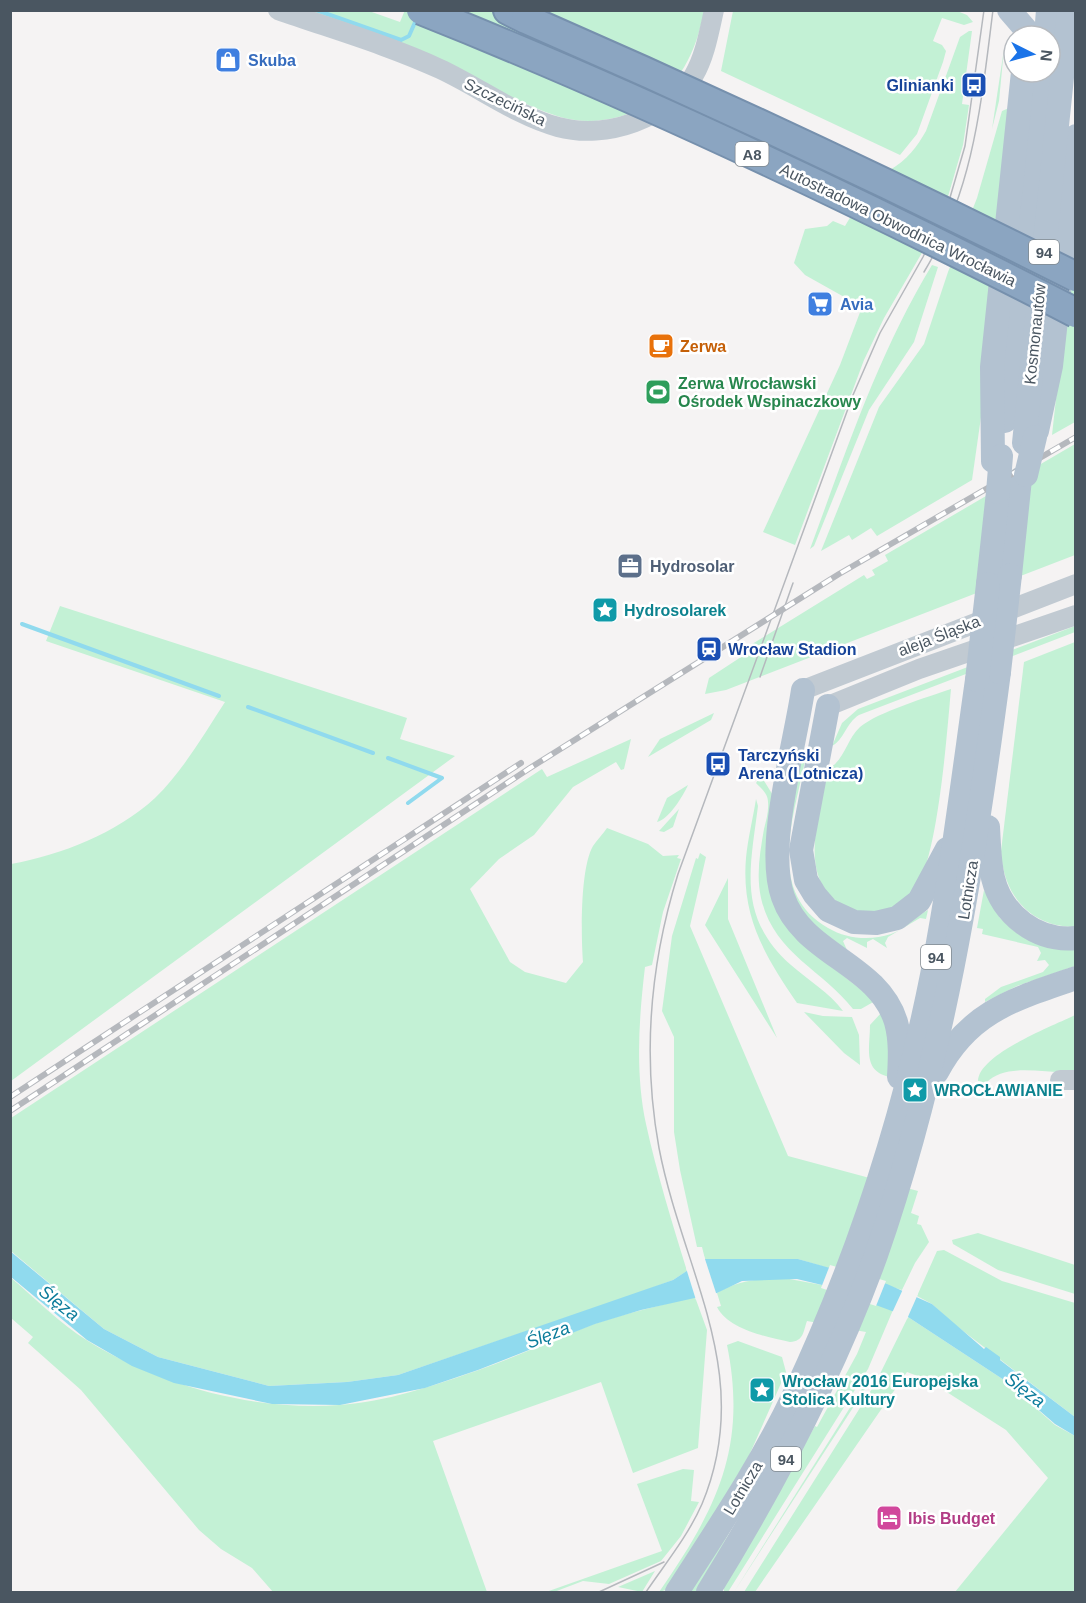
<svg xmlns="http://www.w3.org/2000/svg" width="1086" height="1603" font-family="Helvetica,sans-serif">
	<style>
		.green { fill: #c3f1d5 }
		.water { fill: #90daee }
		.pier { fill: #f5f3f3 }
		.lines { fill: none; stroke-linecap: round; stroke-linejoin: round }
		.stream { stroke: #90daee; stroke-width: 4 }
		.highway-casing { stroke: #7690ad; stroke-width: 32 }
		.minor { stroke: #c1cad2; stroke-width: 20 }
		.major { stroke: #b3c2d1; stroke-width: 24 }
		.highway { stroke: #8ba5c1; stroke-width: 28 }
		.tram { stroke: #b5b8bd; stroke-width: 1.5 }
		.rail-casing { stroke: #b5b8bd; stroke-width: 6 }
		.rail { stroke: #fff; stroke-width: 4; stroke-dasharray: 11; stroke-linecap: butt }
		.highway-bridge-casing { stroke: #7690ad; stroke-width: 32; stroke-linecap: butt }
		.major-bridge { stroke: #b3c2d1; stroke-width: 24 }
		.highway-bridge { stroke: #8ba5c1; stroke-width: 28 }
		.labels { text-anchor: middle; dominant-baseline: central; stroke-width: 5; stroke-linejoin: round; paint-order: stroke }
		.shield { fill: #fff; stroke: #808990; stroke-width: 1.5 }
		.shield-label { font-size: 15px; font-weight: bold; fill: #4a5661 }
		.shop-label { font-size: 16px; font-weight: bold; fill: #366cbe; stroke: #fff; text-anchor: start }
		.transit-label { font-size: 16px; font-weight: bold; fill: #164399; stroke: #fff; text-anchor: start }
		.street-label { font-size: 16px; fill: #4a5661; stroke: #fff }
		.food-label { font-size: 16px; font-weight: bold; fill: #c56008; stroke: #fff; text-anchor: start }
		.leisure-label { font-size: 16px; font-weight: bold; fill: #27864d; stroke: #fff; text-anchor: start }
		.service-label { font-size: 16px; font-weight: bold; fill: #4e5e75; stroke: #fff; text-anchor: start }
		.culture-label { font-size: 16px; font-weight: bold; fill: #0d838f; stroke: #fff; text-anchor: start }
		.hotel-label { font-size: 16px; font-weight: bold; fill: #b23c85; stroke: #fff; text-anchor: start }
		.water-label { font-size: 18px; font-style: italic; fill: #0c7c9b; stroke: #fff }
	</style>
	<rect width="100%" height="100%" fill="#f5f3f3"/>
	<g class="green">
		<path d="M405 10H703L704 13C700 29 696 45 688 60 664 108 608 132 557 116 518 104 478 78 441 61 399 41 353 27 309 11H369L400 22Z"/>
		<path d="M957 11 967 15 973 22 964 25 942 18 933 41 942 45 946 51 943 62 917 134 900 155 721 71 733 11Z"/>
		<path d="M969 31H972L962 104 969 105 963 145 947 200 890 170C907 160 917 147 926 131L960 37Z"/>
		<path d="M1004 49 999 101 992 129Z"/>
		<path d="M1009 108 981 417 972 480 877 536 871 528 852 540 849 535 821 551 879 407 924 344 948 272 977 198 1002 111Z"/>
		<path d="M851 216 923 251 884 318 864 360 795 545 763 532 840 365 862 307 805 275 794 263 805 229 827 226 833 221 845 226Z"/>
		<path d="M1075 222V422L1052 435 1074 235Z"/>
		<path d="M932 265 938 267 914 342 869 410 814 546 810 549C846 452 878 354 932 265Z"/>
		<path d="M1075 444V555L726 690 705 694 709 678 741 657 744 649 864 575 867 579 875 575 872 570 888 561 885 555Z"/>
		<path d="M60 606 407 718 400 739 455 756 11 1081V864C61 855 117 833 155 798 183 771 204 734 225 702L46 641Z"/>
		<path d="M1075 626V632L859 715C846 723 844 740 832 746L842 723 858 709Z"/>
		<path d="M1075 642V927C1030 927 1003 895 1001 851L1024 662Z"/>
		<path d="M951 689C947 732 938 861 914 891 902 906 881 917 862 912 790 896 819 817 828 765H834C846 754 848 738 860 727 878 712 928 697 951 689Z"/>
		<path d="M714 713 711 720 648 757 660 739Z"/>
		<path d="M631 739 624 769 621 770 616 762 573 787 534 835 499 859 470 889 510 962 525 972 566 983 583 962C581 937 580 868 593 846 597 840 603 834 607 828L648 844 663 856 679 855 677 858 681 859 663 912 652 965 645 967C639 1017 635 1073 646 1124 657 1174 672 1222 687 1271L673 1280 641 1292 398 1375 347 1382 269 1386 158 1357 104 1329 11 1251V1118L542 769 547 777Z"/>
		<path d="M800 760 805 761C794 817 765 892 828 928 847 939 870 941 891 934 906 929 916 916 928 910L926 919 920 918 888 937 885 943 887 948 873 939 867 942V948L847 938 843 941 847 950C834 940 818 930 807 918 771 881 793 805 800 760Z"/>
		<path d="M761 776 774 797 768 838 821 958 875 1001 861 1009H853C822 969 774 954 761 898 756 875 760 852 764 829 766 821 769 811 768 802 768 794 762 789 756 783Z"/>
		<path d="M688 785C683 796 669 819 657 822L667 798Z"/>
		<path d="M756 799 758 806C750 869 737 917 791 965 808 980 830 993 843 1011L797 1003C765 956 741 917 746 858 748 838 753 818 756 799Z"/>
		<path d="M679 809 673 827 664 832 659 831Z"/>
		<path d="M700 853 706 857 690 926 788 1156 918 1191 911 1213 919 1216 917 1224 921 1225 929 1242 915 1263 902 1290 798 1259H705L702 1247H697L680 1170 674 1132V1037L662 1011 672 936 696 858 698 859Z"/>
		<path d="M728 878V919L777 1038 705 925Z"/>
		<path d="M984 890 1000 918 1014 931 1075 949V966L1017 986 985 1002V999L1001 987 1043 972 1049 965 1045 960 1037 961 1041 953 1038 947 982 934 983 929 977 928Z"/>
		<path d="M804 1012 823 1016 852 1017 859 1035 860 1065 844 1053Z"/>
		<path d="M882 1012 887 1023 890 1077C862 1071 870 1048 870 1025Z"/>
		<path d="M1075 1015 1076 1072C1047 1075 1007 1061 986 1083L978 1081C979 1054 1053 1026 1075 1015Z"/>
		<path d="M978 1233 1075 1265V1294L998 1270 953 1244 952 1240Z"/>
		<path d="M944 1250 1002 1281 1075 1303V1417L954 1324 932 1304 917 1296 937 1251Z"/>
		<path d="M10 1277C35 1298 60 1324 88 1341 161 1386 253 1411 339 1405 386 1402 432 1386 476 1371 516 1357 554 1339 594 1324 627 1313 661 1305 695 1297L707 1330 698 1448 633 1473 601 1382 433 1441 487 1592H273L252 1568 221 1549 199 1530 81 1390 28 1343 33 1337 11 1318Z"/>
		<path d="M784 1278 822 1285 893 1310 868 1369 728 1592H724V1586L815 1426 817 1427 857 1354 866 1332 837 1327 698 1592H687L835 1326 807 1321C803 1332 804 1341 790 1342 766 1337 728 1329 717 1307L721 1306 717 1293C739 1280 759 1279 784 1278Z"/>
		<path d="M908 1317 1004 1380 1055 1425 1075 1436V1592H955L1048 1478 1006 1430 928 1380 907 1372 755 1592H744L875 1384Z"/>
		<path d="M738 1341 782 1357 786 1372 748 1458 669 1589 659 1592C716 1510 748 1448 727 1345Z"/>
		<path d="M863 1387 865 1389 734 1592Z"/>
		<path d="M683 1469 694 1470 691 1501 699 1502 681 1536 661 1561 609 1584 583 1581 554 1592H546L662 1551 637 1484Z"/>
		<path d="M655 1571 642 1592 618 1587Z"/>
	</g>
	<path class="water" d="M10 1251 104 1329 158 1357 269 1386 347 1382 398 1375 673 1280 705 1259H798L887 1284 932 1304 984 1349 986 1347 1000 1357V1360L1075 1417V1436L1055 1424 1004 1380 908 1317 822 1285 797 1279 742 1281 717 1293 641 1310 595 1324 478 1370 425 1388 340 1405 272 1404 174 1383 132 1366 87 1340 11 1277Z"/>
	<g class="pier">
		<path d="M704 1256 717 1296 696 1300 686 1268Z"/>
		<path d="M830 1265 886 1281 876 1306 821 1288Z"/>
		<path d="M904 1287 918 1294 907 1319 892 1313Z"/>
	</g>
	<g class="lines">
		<g class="stream">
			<path d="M316 10 401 40 409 36 416 20"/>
			<path d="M22 624 219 696"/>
			<path d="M248 707 373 753"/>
			<path d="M388 758 442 778 408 803"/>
		</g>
		<g class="highway-casing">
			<path id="highway" d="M508 10 526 19"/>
		</g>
		<g class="minor">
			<path d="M278 10C332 29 388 45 440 69 479 87 517 116 558 127 606 140 668 119 694 75 705 56 709 32 714 10"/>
			<path d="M803 690 1076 584"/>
			<path d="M828 706 919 669 1076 615"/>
			<path d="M1060 1080H1076"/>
		</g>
		<g class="major">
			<path d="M1009 10 1028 32"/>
			<path d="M1046 36 1048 10"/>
			<path d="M1005 421 1042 72"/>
			<path d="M1037 431 1051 366 1076 136"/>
			<path d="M1024 443 1069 10"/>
			<path d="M993 461 992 367 1023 72"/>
			<path d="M1010 575 1020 479"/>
			<path d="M988 584 998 492"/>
			<path d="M803 690C795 745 765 847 783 897 803 955 878 963 896 1022 901 1040 900 1059 899 1077"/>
			<path d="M828 706 801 850 806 880 815 895 828 910 854 922 876 923 897 918 919 901 947 849"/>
			<path d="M988 827C989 843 989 861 993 878 1002 915 1037 942 1076 938"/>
			<path d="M937 1072C969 1011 1015 999 1076 978"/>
			<path d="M677 1592C718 1528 761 1465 794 1395 857 1261 903 1121 932 975 951 877 963 779 977 680"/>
			<path d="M708 1592C774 1485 833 1374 876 1255 942 1066 973 870 999 672"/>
		</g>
		<use href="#highway" class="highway"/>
		<g class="tram">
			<path d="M924 272C974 189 981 104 993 10"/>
			<path d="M760 677 793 583"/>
			<path d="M599 1592 664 1562"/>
			<path d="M646 1592C665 1564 688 1536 702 1504 756 1374 683 1273 659 1148 642 1055 650 964 678 874L853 395 880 333 923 257 949 201 965 146 984 10"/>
		</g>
		<g class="rail-casing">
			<g id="rail">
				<path d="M10 1097 521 763"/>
				<path d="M10 1111 530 768 839 574 1076 437"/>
			</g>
		</g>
		<use href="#rail" class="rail"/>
		<g class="highway-bridge-casing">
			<g id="highway-bridge">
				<path d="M421 10C645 99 862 203 1076 313"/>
				<path d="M526 19C712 100 895 186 1076 277"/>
			</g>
		</g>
		<g class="major-bridge">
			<path d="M1026 475 1035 437"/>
			<path d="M998 492 1001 456"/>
			<path d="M999 672 1010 575"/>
			<path d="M977 680 988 584"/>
		</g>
		<use href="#highway-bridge" class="highway-bridge"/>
	</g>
	<defs>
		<g id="shop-square" transform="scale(1.35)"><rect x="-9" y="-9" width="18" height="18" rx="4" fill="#3f7fe0" stroke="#fff"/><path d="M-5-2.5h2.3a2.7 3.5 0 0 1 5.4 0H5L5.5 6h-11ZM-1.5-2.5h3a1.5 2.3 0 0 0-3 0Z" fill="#fff"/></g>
		<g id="bus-square" transform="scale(1.35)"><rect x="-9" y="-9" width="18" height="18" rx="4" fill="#1a4fb4" stroke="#fff"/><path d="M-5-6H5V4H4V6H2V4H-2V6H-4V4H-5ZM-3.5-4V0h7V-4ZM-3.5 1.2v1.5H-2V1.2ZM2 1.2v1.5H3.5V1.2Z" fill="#fff"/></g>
		<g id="supermarket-square" transform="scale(1.35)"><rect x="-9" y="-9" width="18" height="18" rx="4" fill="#3f7fe0" stroke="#fff"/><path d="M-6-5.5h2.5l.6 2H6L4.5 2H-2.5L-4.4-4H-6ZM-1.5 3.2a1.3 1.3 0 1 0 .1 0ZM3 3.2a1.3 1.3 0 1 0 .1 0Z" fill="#fff"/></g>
		<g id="cafe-square" transform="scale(1.35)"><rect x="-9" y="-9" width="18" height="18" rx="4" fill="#e8710a" stroke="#fff"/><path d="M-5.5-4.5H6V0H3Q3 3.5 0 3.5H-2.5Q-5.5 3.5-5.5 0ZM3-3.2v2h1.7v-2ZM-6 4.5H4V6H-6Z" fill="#fff"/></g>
		<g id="stadium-square" transform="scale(1.35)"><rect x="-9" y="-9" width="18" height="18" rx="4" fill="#2e9e5b" stroke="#fff"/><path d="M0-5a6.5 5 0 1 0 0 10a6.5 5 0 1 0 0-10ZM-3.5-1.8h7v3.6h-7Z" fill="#fff"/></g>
		<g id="office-square" transform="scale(1.35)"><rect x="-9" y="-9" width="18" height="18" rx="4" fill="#5c6f8a" stroke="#fff"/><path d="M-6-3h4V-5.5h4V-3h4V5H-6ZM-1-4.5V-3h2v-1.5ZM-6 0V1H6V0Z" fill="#fff"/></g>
		<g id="sight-square" transform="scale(1.35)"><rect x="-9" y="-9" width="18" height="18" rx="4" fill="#0f9aa8" stroke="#fff"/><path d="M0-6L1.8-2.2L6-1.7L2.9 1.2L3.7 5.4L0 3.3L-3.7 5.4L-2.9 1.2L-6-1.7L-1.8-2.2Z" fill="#fff"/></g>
		<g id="station-square" transform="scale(1.35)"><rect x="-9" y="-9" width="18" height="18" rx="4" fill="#1a4fb4" stroke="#fff"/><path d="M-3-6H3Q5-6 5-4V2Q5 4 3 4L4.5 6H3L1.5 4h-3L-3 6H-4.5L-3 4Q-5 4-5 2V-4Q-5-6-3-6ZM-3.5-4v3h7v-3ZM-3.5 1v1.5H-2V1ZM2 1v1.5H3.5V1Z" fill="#fff"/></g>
		<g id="hotel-square" transform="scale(1.35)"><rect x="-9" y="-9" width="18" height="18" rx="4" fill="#d1479c" stroke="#fff"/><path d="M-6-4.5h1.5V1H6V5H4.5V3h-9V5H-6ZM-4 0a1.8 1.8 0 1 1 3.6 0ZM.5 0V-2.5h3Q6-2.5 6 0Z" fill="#fff"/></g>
	</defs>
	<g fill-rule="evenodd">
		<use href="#shop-square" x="228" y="60"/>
		<use href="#bus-square" x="974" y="85"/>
		<use href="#supermarket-square" x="820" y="304"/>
		<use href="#cafe-square" x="661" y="346"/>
		<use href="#stadium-square" x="658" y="392"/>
		<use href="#office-square" x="630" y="566"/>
		<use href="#sight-square" x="605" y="610"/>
		<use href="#station-square" x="709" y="649"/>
		<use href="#bus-square" x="718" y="764"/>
		<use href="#sight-square" x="915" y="1090"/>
		<use href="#sight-square" x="762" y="1390"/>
		<use href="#hotel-square" x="889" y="1518"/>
	</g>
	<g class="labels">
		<g class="shield">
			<rect x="735.5" y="142" width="33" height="24" rx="4.5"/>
			<rect x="1029" y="240" width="30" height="24" rx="4.5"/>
			<rect x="921" y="945" width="30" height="24" rx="4.5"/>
			<rect x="771" y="1447" width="30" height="24" rx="4.5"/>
		</g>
		<g class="shield-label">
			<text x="752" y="154">A8</text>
			<text x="1044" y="252">94</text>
			<text x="936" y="957">94</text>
			<text x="786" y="1459">94</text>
		</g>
		<g class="shop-label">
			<text x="248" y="60">Skuba</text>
			<text x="840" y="304">Avia</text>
		</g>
		<g class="transit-label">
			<text x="954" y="85" text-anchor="end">Glinianki</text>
			<text x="728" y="649">Wrocław Stadion</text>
			<text x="738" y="755">Tarczyński<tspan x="738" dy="18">Arena (Lotnicza)</tspan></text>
		</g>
		<g class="street-label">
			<text transform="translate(505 102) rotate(26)">Szczecińska</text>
			<text transform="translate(898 225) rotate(26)">Autostradowa Obwodnica Wrocławia</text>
			<text transform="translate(1035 334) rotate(-84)">Kosmonautów</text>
			<text transform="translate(939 636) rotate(-21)">aleja Śląska</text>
			<text transform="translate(968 890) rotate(-81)">Lotnicza</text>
			<text transform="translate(743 1488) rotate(-59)">Lotnicza</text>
		</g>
		<g class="food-label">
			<text x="680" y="346">Zerwa</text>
		</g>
		<g class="leisure-label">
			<text x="678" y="383">Zerwa Wrocławski<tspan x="678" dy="18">Ośrodek Wspinaczkowy</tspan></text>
		</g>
		<g class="service-label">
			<text x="650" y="566">Hydrosolar</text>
		</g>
		<g class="culture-label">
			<text x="624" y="610">Hydrosolarek</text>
			<text x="934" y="1090">WROCŁAWIANIE</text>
			<text x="782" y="1381">Wrocław 2016 Europejska<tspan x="782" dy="18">Stolica Kultury</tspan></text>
		</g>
		<g class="hotel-label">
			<text x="908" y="1518">Ibis Budget</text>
		</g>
		<g class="water-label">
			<text transform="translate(59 1303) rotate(38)">Ślęza</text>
			<text transform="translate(548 1335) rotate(-21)">Ślęza</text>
			<text transform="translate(1025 1390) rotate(37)">Ślęza</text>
		</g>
	</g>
	<rect width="1086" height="1603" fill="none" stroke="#4a5661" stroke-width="24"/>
	<g transform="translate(1032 54) rotate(96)"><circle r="28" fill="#ffffff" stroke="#b7bbc0" stroke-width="1.5"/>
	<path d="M0-4.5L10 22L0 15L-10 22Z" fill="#1a73e8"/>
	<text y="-9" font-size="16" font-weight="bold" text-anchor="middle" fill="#4a5661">N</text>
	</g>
</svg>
